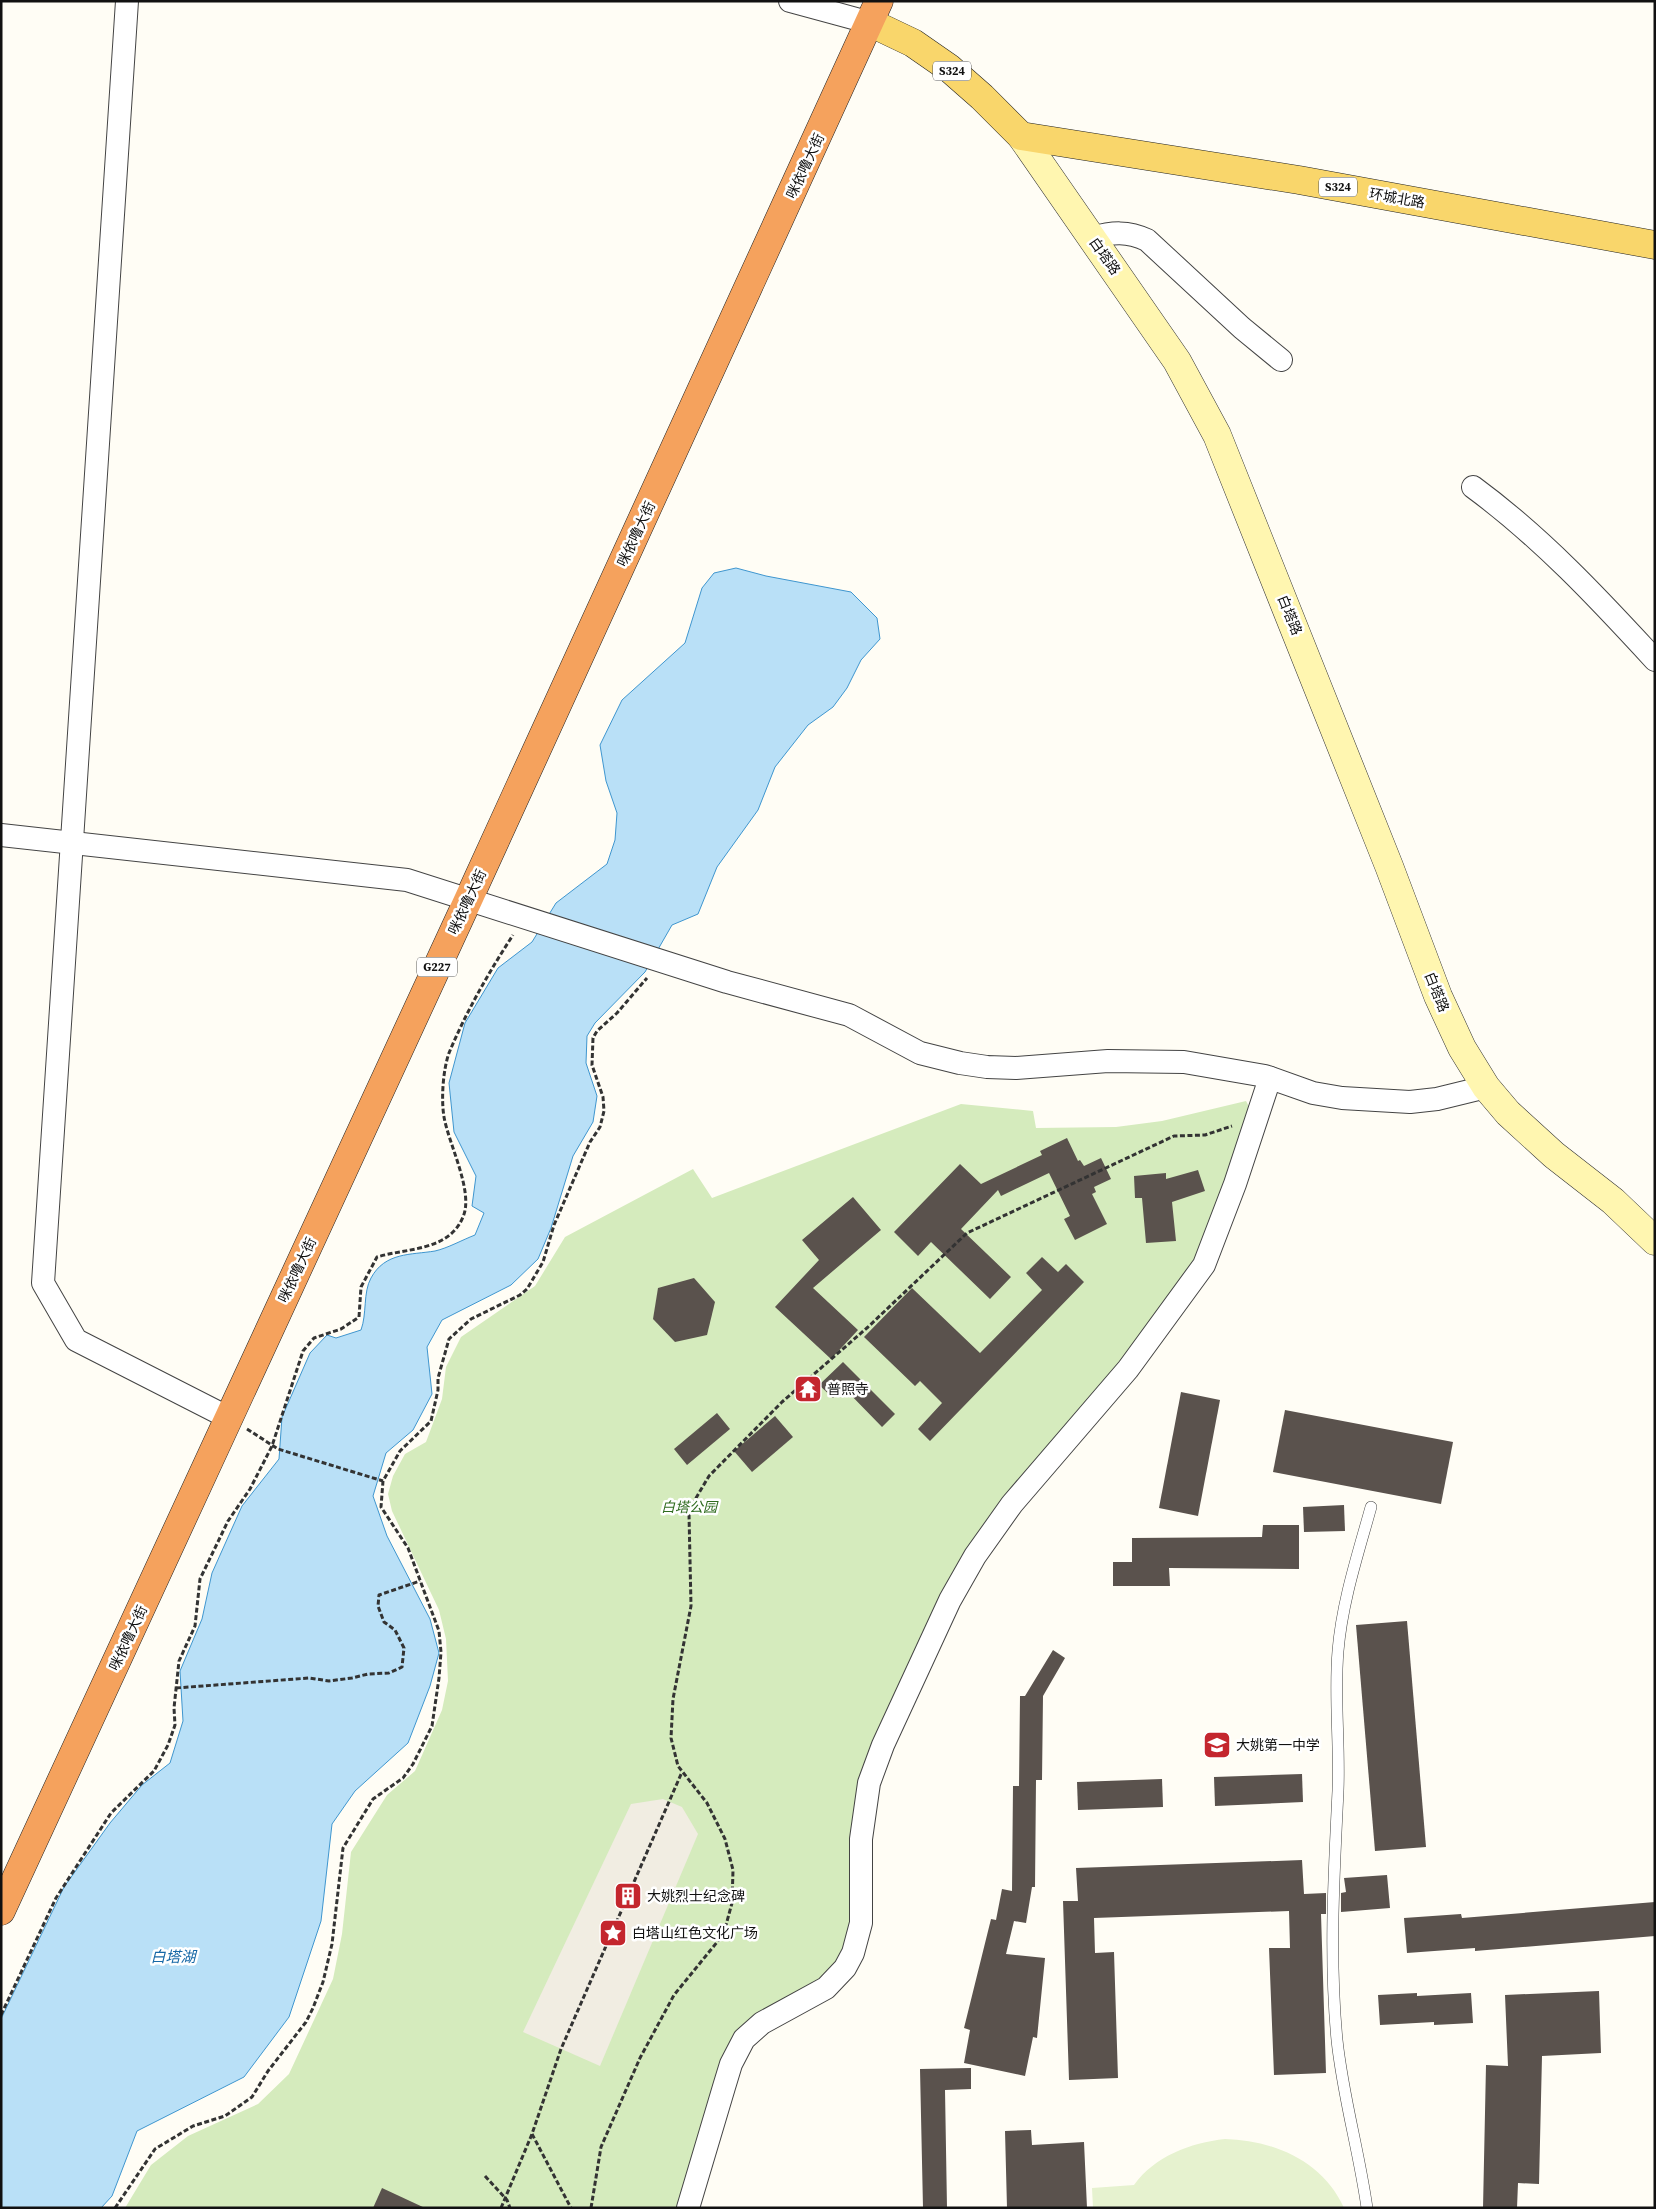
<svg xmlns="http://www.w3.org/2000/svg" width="1656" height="2209" font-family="'Source Serif 4','Noto Sans SC',serif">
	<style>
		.green { fill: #d5ebbd }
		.pitch { fill: #e6f2cf }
		.plaza { fill: #f1ede2 }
		.water { fill: #b9e0f7; stroke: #3f96cf }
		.building { fill: #5a524d }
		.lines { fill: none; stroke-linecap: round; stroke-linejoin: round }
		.lane-casing { stroke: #444; stroke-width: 12 }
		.street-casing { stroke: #444; stroke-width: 24 }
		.secondary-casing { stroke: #333; stroke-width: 29 }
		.primary-casing { stroke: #222; stroke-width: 29 }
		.highway-casing { stroke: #222; stroke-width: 29 }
		.path { stroke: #333; stroke-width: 3; stroke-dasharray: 5 2.5; stroke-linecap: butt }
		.lane { stroke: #fff; stroke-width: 11 }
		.street { stroke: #fff; stroke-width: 22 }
		.secondary { stroke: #fff6b0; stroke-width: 28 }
		.primary { stroke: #f9d66b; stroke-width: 28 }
		.highway { stroke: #f5a25d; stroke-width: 28 }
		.labels { text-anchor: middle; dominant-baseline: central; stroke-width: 5; stroke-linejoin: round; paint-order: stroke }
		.shield { fill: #fff; stroke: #585858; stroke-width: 1 }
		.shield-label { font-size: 12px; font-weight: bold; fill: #111 }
		.street-label { font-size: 14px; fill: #111; stroke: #fff }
		.poi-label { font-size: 14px; fill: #111; stroke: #fff; text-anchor: start }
		.park-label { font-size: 14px; font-style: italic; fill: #2f6b1f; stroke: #fff }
		.water-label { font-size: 15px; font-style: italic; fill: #1768a6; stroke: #fff }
	</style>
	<rect width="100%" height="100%" fill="#fffdf5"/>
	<path class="green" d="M1246 1101 1254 1116 1206 1249 1121 1368 996 1513 893 1709 857 1908 843 1963 751 2024 684 2208H125L151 2165 188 2136 258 2104 289 2074 333 1979 342 1934 351 1852 387 1795 415 1771 442 1710 448 1681 446 1639 439 1610 392 1511 388 1494 393 1476 405 1454 426 1442 442 1399 446 1367 461 1337 535 1286 565 1237 693 1169 712 1198 961 1104 1033 1111 1036 1128 1116 1127 1162 1121Z"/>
	<path class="pitch" d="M1225 2139C1273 2140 1323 2161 1344 2208H1093L1092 2188 1134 2185C1155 2156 1190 2143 1225 2139Z"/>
	<path class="plaza" d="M663 1799 682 1807 698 1834 600 2066 523 2032 631 1804Z"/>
	<path class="water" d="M736 568 766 576 851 592 877 618 880 639 861 660 847 688 833 707 808 725 775 767 758 810 717 867 698 914 672 925 645 972 595 1023 587 1036 586 1063 597 1096 593 1122 573 1156 551 1228 538 1259 511 1285 442 1320 427 1347 432 1394 413 1430 386 1453 373 1496 387 1536 430 1619 439 1653 430 1686 408 1743 355 1791 332 1824 321 1921 289 2017 244 2077 137 2131 112 2196 101 2208H1V2019L64 1887 110 1823 142 1785 170 1763 183 1721 180 1671 202 1619 212 1573 242 1506 279 1459 282 1417 310 1353 327 1335 336 1338 361 1330C367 1314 363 1292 371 1278 385 1252 411 1255 435 1251 448 1248 462 1240 475 1235L484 1213 472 1206 476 1176 454 1132 449 1083 465 1023 498 968 532 942 556 903 607 864 615 840 617 813 606 781 600 745 622 700 685 643 702 588 714 573Z"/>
	<g class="building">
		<path d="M1067 1138 1078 1161 1080 1160 1084 1166 1101 1158 1111 1179 1094 1187 1096 1192 1092 1194 1107 1224 1075 1240 1064 1219 1070 1216 1049 1173 1001 1196 998 1190 961 1229 1011 1277 990 1299 931 1242 918 1256 894 1232 960 1164 981 1184 1042 1155 1040 1151Z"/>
		<path d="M1198 1170 1205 1191 1172 1202 1176 1241 1146 1243 1142 1198H1135L1134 1176 1166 1173V1179Z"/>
		<path d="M853 1197 881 1230 813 1288 858 1330 831 1359 775 1307 819 1260 802 1240Z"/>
		<path d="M1042 1257 1058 1272 1066 1264 1084 1282 930 1441 918 1429 942 1403 920 1381 915 1386 864 1337 912 1288 980 1353 1042 1290 1026 1273Z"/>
		<path d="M694 1278 715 1302 707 1335 675 1342 653 1319 658 1288Z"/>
		<path d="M843 1362 895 1414 882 1427 844 1388 833 1398 819 1385Z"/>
		<path d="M1181 1392 1220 1400 1198 1516 1159 1508Z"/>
		<path d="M1285 1410 1453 1442 1441 1504 1273 1472Z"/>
		<path d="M717 1413 730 1429 687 1465 674 1449Z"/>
		<path d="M775 1416 793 1437 752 1472 734 1451Z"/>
		<path d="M1344 1505 1345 1531 1304 1532 1303 1507Z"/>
		<path d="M1263 1525H1299V1569L1169 1568 1170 1586H1113V1562H1132V1538L1262 1537Z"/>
		<path d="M1407 1621 1426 1847 1375 1851 1356 1625Z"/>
		<path d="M1053 1650 1065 1658 1043 1696 1042 1780H1036L1035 1887H1032L1026 1923 1014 1921 1006 1954 1045 1958 1037 2038 1033 2037 1025 2076 964 2063 970 2030 964 2028 991 1919 996 1920 1002 1889 1012 1891 1013 1786H1019L1020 1696H1025Z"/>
		<path d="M1302 1774 1303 1802 1215 1806 1214 1777Z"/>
		<path d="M1162 1779 1163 1807 1078 1810 1077 1782Z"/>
		<path d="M1302 1860 1304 1894 1326 1893V1914H1321L1326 2073 1274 2075 1269 1948H1290L1289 1911 1094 1918 1095 1953 1114 1952 1118 2078 1069 2080 1063 1901H1078L1076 1868Z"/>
		<path d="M1387 1875 1390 1908 1341 1912V1893L1346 1892 1344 1878Z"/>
		<path d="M1655 1902V1936L1475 1951V1948L1407 1953 1404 1918 1461 1914 1462 1918Z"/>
		<path d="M1599 1991 1601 2053 1542 2056 1539 2184 1518 2183 1517 2208H1483L1486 2065 1508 2066 1505 1995Z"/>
		<path d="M1417 1993V1996L1471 1993 1473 2023 1434 2025V2022L1380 2025 1378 1995Z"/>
		<path d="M971 2068V2089L945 2090 947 2208H923L920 2069Z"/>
		<path d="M1031 2130 1032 2145 1084 2142 1087 2208H1007L1005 2131Z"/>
		<path d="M382 2188 425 2208H373Z"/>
	</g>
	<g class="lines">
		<g class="lane-casing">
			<path id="lane" d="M1367 2208C1359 2151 1343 2097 1337 2040 1329 1957 1334 1873 1338 1791 1340 1744 1334 1697 1338 1651 1342 1602 1358 1554 1371 1507"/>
		</g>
		<g class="street-casing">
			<g id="street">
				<path d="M127 1 43 1283 76 1340 229 1418"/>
				<path d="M790 1 871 23"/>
				<path d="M1092 238C1112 232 1128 231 1147 240L1242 328 1281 360"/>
				<path d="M1473 487C1541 537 1598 598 1655 660"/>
				<path d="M1 835 407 880 727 982 849 1015 920 1053 960 1063 987 1067 1016 1068 1108 1061 1184 1062 1265 1076 1313 1093 1342 1098 1410 1102 1437 1099 1486 1087"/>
				<path d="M688 2208 724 2087 731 2064 744 2039 762 2023 826 1988 845 1968 853 1953 861 1923V1839L869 1783 883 1745 950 1600 975 1556 1012 1504 1128 1369 1204 1265 1235 1184 1270 1078"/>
			</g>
		</g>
		<g class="secondary-casing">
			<path id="secondary" d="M1021 136 1177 361 1217 435 1389 866 1438 996 1462 1048 1486 1087 1508 1113 1554 1155 1613 1201 1655 1241"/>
		</g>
		<g class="primary-casing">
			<path id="primary" d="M871 23 913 43 949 68 982 97 1021 136 1299 180 1655 245"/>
		</g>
		<g class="highway-casing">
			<path id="highway" d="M1 1911 469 898 879 1"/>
		</g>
		<g class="path">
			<path d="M247 1429 278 1449 383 1481"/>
			<path d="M176 1688 309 1678 329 1681 352 1678 368 1674 389 1673 402 1667 404 1648 395 1630 384 1622 378 1606 379 1595 420 1581"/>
			<path d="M1 2015 56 1898 111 1813 154 1771 168 1745 175 1725 174 1708 179 1661 195 1626 200 1579 228 1521 250 1489 272 1446 303 1351 314 1338 341 1329 359 1317 361 1287 377 1257C407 1248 449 1251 463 1217 474 1192 449 1145 444 1117 441 1099 443 1070 449 1053 466 1012 489 972 513 935"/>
			<path d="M532 2134 571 2208"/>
			<path d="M485 2176 507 2200 510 2208"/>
			<path d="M115 2208 155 2149 193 2126 225 2116 252 2097 268 2071 306 2022 313 2008 323 1982 332 1944 343 1848 373 1799 403 1778 413 1764 432 1726 439 1678 441 1652 439 1631 408 1548 381 1507 383 1481 400 1451 431 1421 438 1390V1378L449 1339 471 1319 520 1295 527 1289 543 1262 554 1225 590 1142 600 1127 604 1111 603 1097 592 1065 593 1038 597 1031 617 1013 647 978"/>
			<path d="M501 2208 532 2134 561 2049 682 1772"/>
			<path d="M591 2208 601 2147 640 2058 674 1995 718 1941 726 1925 732 1903 733 1870 725 1839 707 1803 678 1766 671 1738 673 1699 691 1606 689 1514 696 1498 709 1476 782 1402 868 1327 967 1233 1174 1136 1205 1135 1232 1126"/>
		</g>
		<use href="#lane" class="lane"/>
		<use href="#street" class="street"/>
		<use href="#secondary" class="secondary"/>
		<use href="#primary" class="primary"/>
		<use href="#highway" class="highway"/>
	</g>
	<defs>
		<g id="temple-square" transform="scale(1.4375)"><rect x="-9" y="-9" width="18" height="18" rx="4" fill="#c4262e" stroke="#fff"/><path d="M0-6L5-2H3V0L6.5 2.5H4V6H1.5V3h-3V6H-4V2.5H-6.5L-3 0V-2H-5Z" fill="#fff"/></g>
		<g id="school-square" transform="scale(1.4375)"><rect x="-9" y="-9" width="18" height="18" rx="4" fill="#c4262e" stroke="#fff"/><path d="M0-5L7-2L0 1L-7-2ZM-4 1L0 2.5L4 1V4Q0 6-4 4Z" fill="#fff"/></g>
		<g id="building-square" transform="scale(1.4375)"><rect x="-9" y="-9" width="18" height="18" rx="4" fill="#c4262e" stroke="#fff"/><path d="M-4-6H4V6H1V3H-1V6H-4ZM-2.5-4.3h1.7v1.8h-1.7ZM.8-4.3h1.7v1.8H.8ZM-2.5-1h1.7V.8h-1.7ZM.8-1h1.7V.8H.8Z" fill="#fff"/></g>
		<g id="sight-square" transform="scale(1.4375)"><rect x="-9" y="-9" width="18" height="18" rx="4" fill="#c4262e" stroke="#fff"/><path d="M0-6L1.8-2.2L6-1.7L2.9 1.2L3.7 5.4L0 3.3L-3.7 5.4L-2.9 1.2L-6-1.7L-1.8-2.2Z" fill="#fff"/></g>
	</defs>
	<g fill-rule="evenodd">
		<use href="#temple-square" x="808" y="1389"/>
		<use href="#school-square" x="1217" y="1745"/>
		<use href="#building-square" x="628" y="1896"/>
		<use href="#sight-square" x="613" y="1933"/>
	</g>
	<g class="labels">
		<g class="shield">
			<rect x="933" y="61.5" width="38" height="19" rx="4"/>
			<rect x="1319" y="177.5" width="38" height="19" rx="4"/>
			<rect x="417" y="957.5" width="40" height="19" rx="4"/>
		</g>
		<g class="shield-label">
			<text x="952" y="71">S324</text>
			<text x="1338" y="187">S324</text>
			<text x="437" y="967">G227</text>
		</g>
		<g class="street-label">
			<text transform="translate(805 166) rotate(-65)">咪依噜大街</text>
			<text transform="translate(1397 198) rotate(10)">环城北路</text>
			<text transform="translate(1105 256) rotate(55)">白塔路</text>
			<text transform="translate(636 534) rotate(-65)">咪依噜大街</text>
			<text transform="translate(1290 615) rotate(68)">白塔路</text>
			<text transform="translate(467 902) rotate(-65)">咪依噜大街</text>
			<text transform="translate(1437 992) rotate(68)">白塔路</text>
			<text transform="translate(297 1270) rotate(-65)">咪依噜大街</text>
			<text transform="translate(128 1638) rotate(-65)">咪依噜大街</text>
		</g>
		<g class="poi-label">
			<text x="827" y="1389">普照寺</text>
			<text x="1236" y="1745">大姚第一中学</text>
			<text x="647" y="1896">大姚烈士纪念碑</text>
			<text x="632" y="1933">白塔山红色文化广场</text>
		</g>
		<g class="park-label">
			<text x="689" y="1507">白塔公园</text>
		</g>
		<g class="water-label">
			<text x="173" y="1956">白塔湖</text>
		</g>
	</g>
	<rect width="1656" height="2209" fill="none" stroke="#111111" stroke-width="5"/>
</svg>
